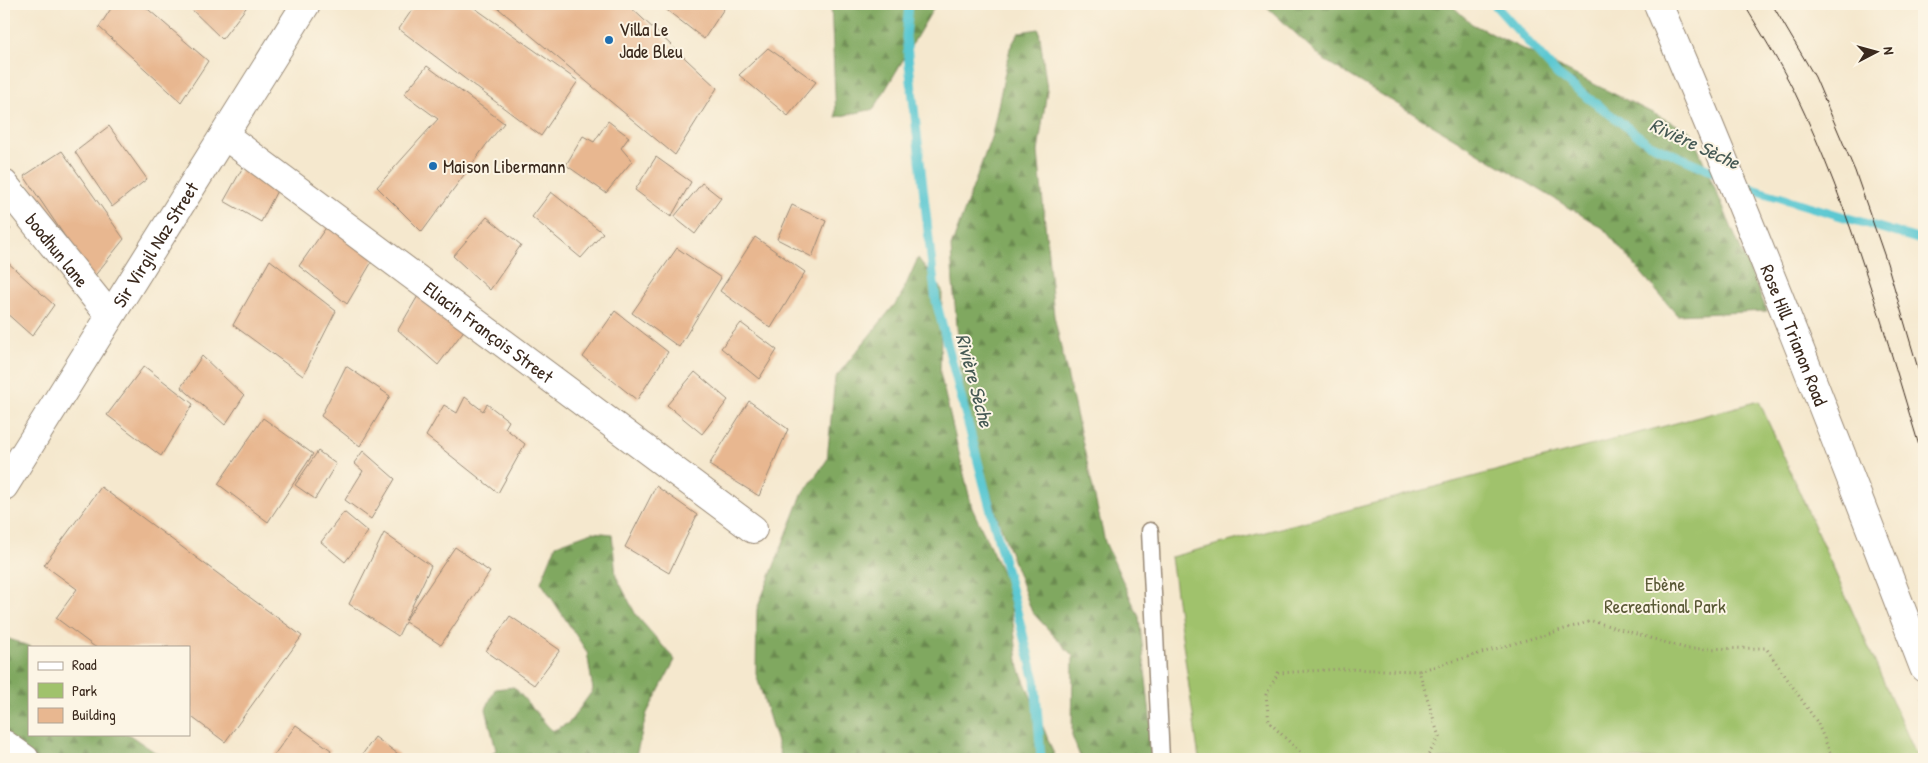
<svg xmlns="http://www.w3.org/2000/svg" width="1928" height="763" font-family="'Patrick Hand',sans-serif">
	<style>
		.green { fill: #a0c26c; stroke: #6e7645 }
		.forest { fill: url(#forest-firs); stroke: #5e693f }
		.lines { fill: none; stroke-linecap: round; stroke-linejoin: round }
		.stream { stroke: #5cc8d2; stroke-width: 9 }
		.building { fill: #e8b790 }
		.service-casing { stroke: #988976; stroke-width: 19 }
		.minor-casing { stroke: #988976; stroke-width: 30 }
		.secondary-casing { stroke: #988976; stroke-width: 30 }
		.primary-casing { stroke: #988976; stroke-width: 30 }
		.path { stroke: #988976; stroke-width: 3; stroke-dasharray: 1 4; stroke-linecap: butt }
		.service { stroke: #fff; stroke-width: 16 }
		.minor { stroke: #fff; stroke-width: 28 }
		.secondary { stroke: #fff; stroke-width: 28 }
		.primary { stroke: #fff; stroke-width: 28 }
		.tram { stroke: #3b2a1e; stroke-width: 1 }
		.poi-dot { fill: #1f6fb2; stroke: #fcf5e5; stroke-width: 2 }
		.labels { text-anchor: middle; dominant-baseline: central; stroke-width: 4; stroke-linejoin: round; paint-order: stroke }
		.poi-label { font-size: 19px; fill: #3b2a1e; stroke: #fcf5e5; text-anchor: start }
		.street-label { font-size: 19px; fill: #3b2a1e; stroke: #fcf5e5 }
		.park-label { font-size: 19px; fill: #595835; stroke: #fcf5e5 }
		.water-label { font-size: 20px; font-style: italic; fill: #455954; stroke: #fcf5e5 }
	</style>
	<defs>
		<pattern id="forest-firs" width="22" height="20" patternUnits="userSpaceOnUse" patternTransform="scale(1.25)"><rect width="22" height="20" fill="#80a860"/><path d="M5 1l3.5 6h-7zM16 11l3.5 6h-7z" fill="#6a894f"/></pattern>
	</defs>
	<rect width="100%" height="100%" fill="#fcf5e5"/>
	<filter id="ink" filterUnits="userSpaceOnUse"><feTurbulence type="fractalNoise" baseFrequency=".02" numOctaves="2"/><feDisplacementMap in="SourceGraphic" scale="10" xChannelSelector="R" yChannelSelector="G"/><feConvolveMatrix kernelMatrix="1 2 1 2 8 2 1 2 1" color-interpolation-filters="sRGB"/></filter>
	<filter id="wash" filterUnits="userSpaceOnUse"><feTurbulence type="fractalNoise" baseFrequency=".0096" numOctaves="4" result="noise"/><feDisplacementMap in="SourceGraphic" scale="20" xChannelSelector="R" yChannelSelector="G"/><feGaussianBlur stdDeviation="1.12" result="paint"/><feColorMatrix in="noise" values="0 0 0 0 0 0 0 0 0 0 0 0 0 0 0 0 0 1.4 0 .05"/><feComposite in="paint" operator="in"/></filter>
	<g filter="url(#wash)">
		<rect width="100%" height="100%" fill="#f5e8ce"/>
		<path class="green" d="M1759 401 1918 759H1199L1171 557Z"/>
		<g class="forest">
			<path d="M831 4H936L874 109 836 117Z"/>
			<path d="M1264 4H1450L1472 24 1691 132 1767 311 1677 315 1603 228 1324 60Z"/>
			<path d="M1039 29 1047 90 1038 152 1054 316 1105 542 1139 617 1155 759H1081L1072 736 1073 656 1032 612 998 519 964 402 953 283 951 247 992 135 1010 48 1019 32Z"/>
			<path d="M918 258 942 290 940 373 972 508 1008 585 1019 668 1056 759H782L756 674 757 609 802 495 827 460 835 378 900 298Z"/>
			<path d="M592 532 612 534 616 576 636 615 675 660 647 713 635 759H487L496 750 486 709 495 689 514 687 552 731 569 723 593 690 587 652 541 582 556 545Z"/>
			<path d="M9 639 31 647H29V734H128L165 759H4V640Z"/>
		</g>
		<g class="lines">
			<g class="stream">
				<path d="M909 4 906 37 936 301 1035 680 1041 759"/>
				<path d="M1494 4 1558 75 1648 143 1723 176"/>
				<path d="M1739 183 1758 191 1924 241"/>
			</g>
		</g>
		<g id="blocks">
			<g class="building">
				<path d="M114 4H142L208 61 181 102 99 27Z"/>
				<path d="M186 4H249L222 39Z"/>
				<path d="M416 4H469L578 81 541 136 399 29Z"/>
				<path d="M493 4H627L717 88 675 155Z"/>
				<path d="M659 4H727L704 39Z"/>
				<path d="M768 48 816 82 788 116 739 75Z"/>
				<path d="M427 66 504 123 486 145 422 232 377 187 438 119 404 94Z"/>
				<path d="M608 121 629 137 621 148 632 161 606 193 566 165 583 136 594 142Z"/>
				<path d="M109 126 147 179 112 207 75 152Z"/>
				<path d="M253 149 288 169 261 222 224 201Z"/>
				<path d="M62 151 124 239 93 278 24 176Z"/>
				<path d="M656 157 691 182 671 217 635 190Z"/>
				<path d="M702 183 721 198 695 234 674 217Z"/>
				<path d="M551 192 603 233 581 258 532 217Z"/>
				<path d="M792 205 826 221 812 257 777 239Z"/>
				<path d="M339 209 383 243 347 304 299 266Z"/>
				<path d="M487 217 521 245 490 290 453 256Z"/>
				<path d="M4 222 11 229 4 236Z"/>
				<path d="M755 237 805 272 771 328 720 291Z"/>
				<path d="M677 248 721 278 679 347 632 313Z"/>
				<path d="M4 259 54 305 32 336 4 311Z"/>
				<path d="M270 260 336 311 303 376 233 325Z"/>
				<path d="M422 289 468 325 438 365 398 330Z"/>
				<path d="M615 311 668 352 637 400 583 357Z"/>
				<path d="M741 323 777 350 759 379 721 348Z"/>
				<path d="M202 356 244 396 225 425 181 387Z"/>
				<path d="M144 366 193 404 161 456 107 415Z"/>
				<path d="M346 366 390 396 360 446 321 416Z"/>
				<path d="M695 372 728 400 702 434 667 405Z"/>
				<path d="M465 397 483 411 487 404 509 421 505 428 525 444 498 493 426 436 444 405 457 413Z"/>
				<path d="M749 401 788 429 759 496 709 465Z"/>
				<path d="M263 418 313 454 268 522 218 484Z"/>
				<path d="M318 451 336 464 315 499 295 485Z"/>
				<path d="M363 451 395 479 371 519 345 500 363 471 354 463Z"/>
				<path d="M656 486 697 515 669 573 625 547Z"/>
				<path d="M101 487 302 636 225 742 189 715V647H95L56 618 77 589 44 565Z"/>
				<path d="M344 512 368 532 345 562 321 542Z"/>
				<path d="M384 533 431 566 405 621 455 547 490 572 441 645 405 622 398 636 349 604Z"/>
				<path d="M510 616 560 650 534 685 486 651Z"/>
				<path d="M296 725 331 750 325 759H271Z"/>
				<path d="M375 737 405 759H359Z"/>
			</g>
		</g>
	</g>
	<g filter="url(#ink)">
		<use href="#blocks" fill-opacity="0" stroke="#988976" stroke-width="1"/>
		<g class="lines">
			<g class="service-casing">
				<path id="service" d="M1150 531 1161 759"/>
			</g>
			<g class="minor-casing">
				<g id="minor">
					<path id="s1" d="M224 135 753 529"/>
					<path id="s2" d="M4 184 110 316"/>
					<path id="s3" d="M4 486 306 4"/>
				</g>
			</g>
			<g class="secondary-casing">
				<path id="secondary" d="M4 744 25 759"/>
			</g>
			<g class="primary-casing">
				<g id="primary">
					<path id="s4" d="M1658 4C1752 223 1839 446 1924 668"/>
				</g>
			</g>
			<g class="path">
				<path d="M1921 698 1924 705"/>
				<path d="M1307 759 1269 722 1266 695 1278 673 1341 669 1419 671"/>
				<path d="M1426 759 1439 737 1419 671 1592 621 1688 649 1766 648 1817 722 1833 759"/>
			</g>
			<use href="#service" class="service"/>
			<use href="#minor" class="minor"/>
			<use href="#secondary" class="secondary"/>
			<use href="#primary" class="primary"/>
			<g class="tram">
				<path d="M1744 4C1761 33 1780 63 1795 93 1852 211 1886 338 1924 462"/>
				<path d="M1772 4 1815 77 1855 171 1887 263 1924 389"/>
			</g>
		</g>
	</g>
	<g class="poi-dot">
		<circle cx="609" cy="40" r="5"/>
		<circle cx="433" cy="166" r="5"/>
	</g>
	<g class="labels">
		<g class="poi-label">
			<text x="619" y="29">Villa Le<tspan x="619" dy="22">Jade Bleu</tspan></text>
			<text x="443" y="166">Maison Libermann</text>
		</g>
		<g class="street-label">
			<text stroke="none"><textPath href="#s3" startOffset="285">Sir Virgil Naz Street</textPath></text>
			<text stroke="none"><textPath href="#s2" startOffset="85">boodhun lane</textPath></text>
			<text stroke="none"><textPath href="#s1" startOffset="330">Eliacin François Street</textPath></text>
			<text stroke="none"><textPath href="#s4" startOffset="358">Rose Hill Trianon Road</textPath></text>
		</g>
		<g class="park-label">
			<text x="1665" y="584">Ebène<tspan x="1665" dy="22">Recreational Park</tspan></text>
		</g>
		<g class="water-label">
			<text transform="translate(1695 143) rotate(25)">Rivière Sèche</text>
			<text transform="translate(975 380) rotate(75)">Rivière Sèche</text>
		</g>
	</g>
	<rect width="1928" height="763" fill="none" stroke="#fcf5e5" stroke-width="20"/>
	<rect x="28" y="646" width="162" height="90" fill="#fcf5e5" stroke="#afa495"/>
	<rect x="38" y="662" width="25" height="8" fill="#ffffff" stroke="#afa495"/>
	<text x="72" y="670" font-size="15" fill="#3b2a1e">Road</text>
	<rect x="38" y="683" width="25" height="15" fill="#a0c26c" stroke="#afa495"/>
	<text x="72" y="696" font-size="15" fill="#3b2a1e">Park</text>
	<rect x="38" y="708" width="25" height="15" fill="#e8b790" stroke="#afa495"/>
	<text x="72" y="720" font-size="15" fill="#3b2a1e">Building</text>
	<g transform="translate(1876 52) rotate(84)" stroke="#fcf5e5" stroke-width="4" paint-order="stroke">
	<path d="M0-4L9 19L0 12L-9 19Z" fill="#3b2a1e"/>
	<text y="-8" font-size="14" font-weight="bold" text-anchor="middle" fill="#3b2a1e">N</text>
	</g>
</svg>
